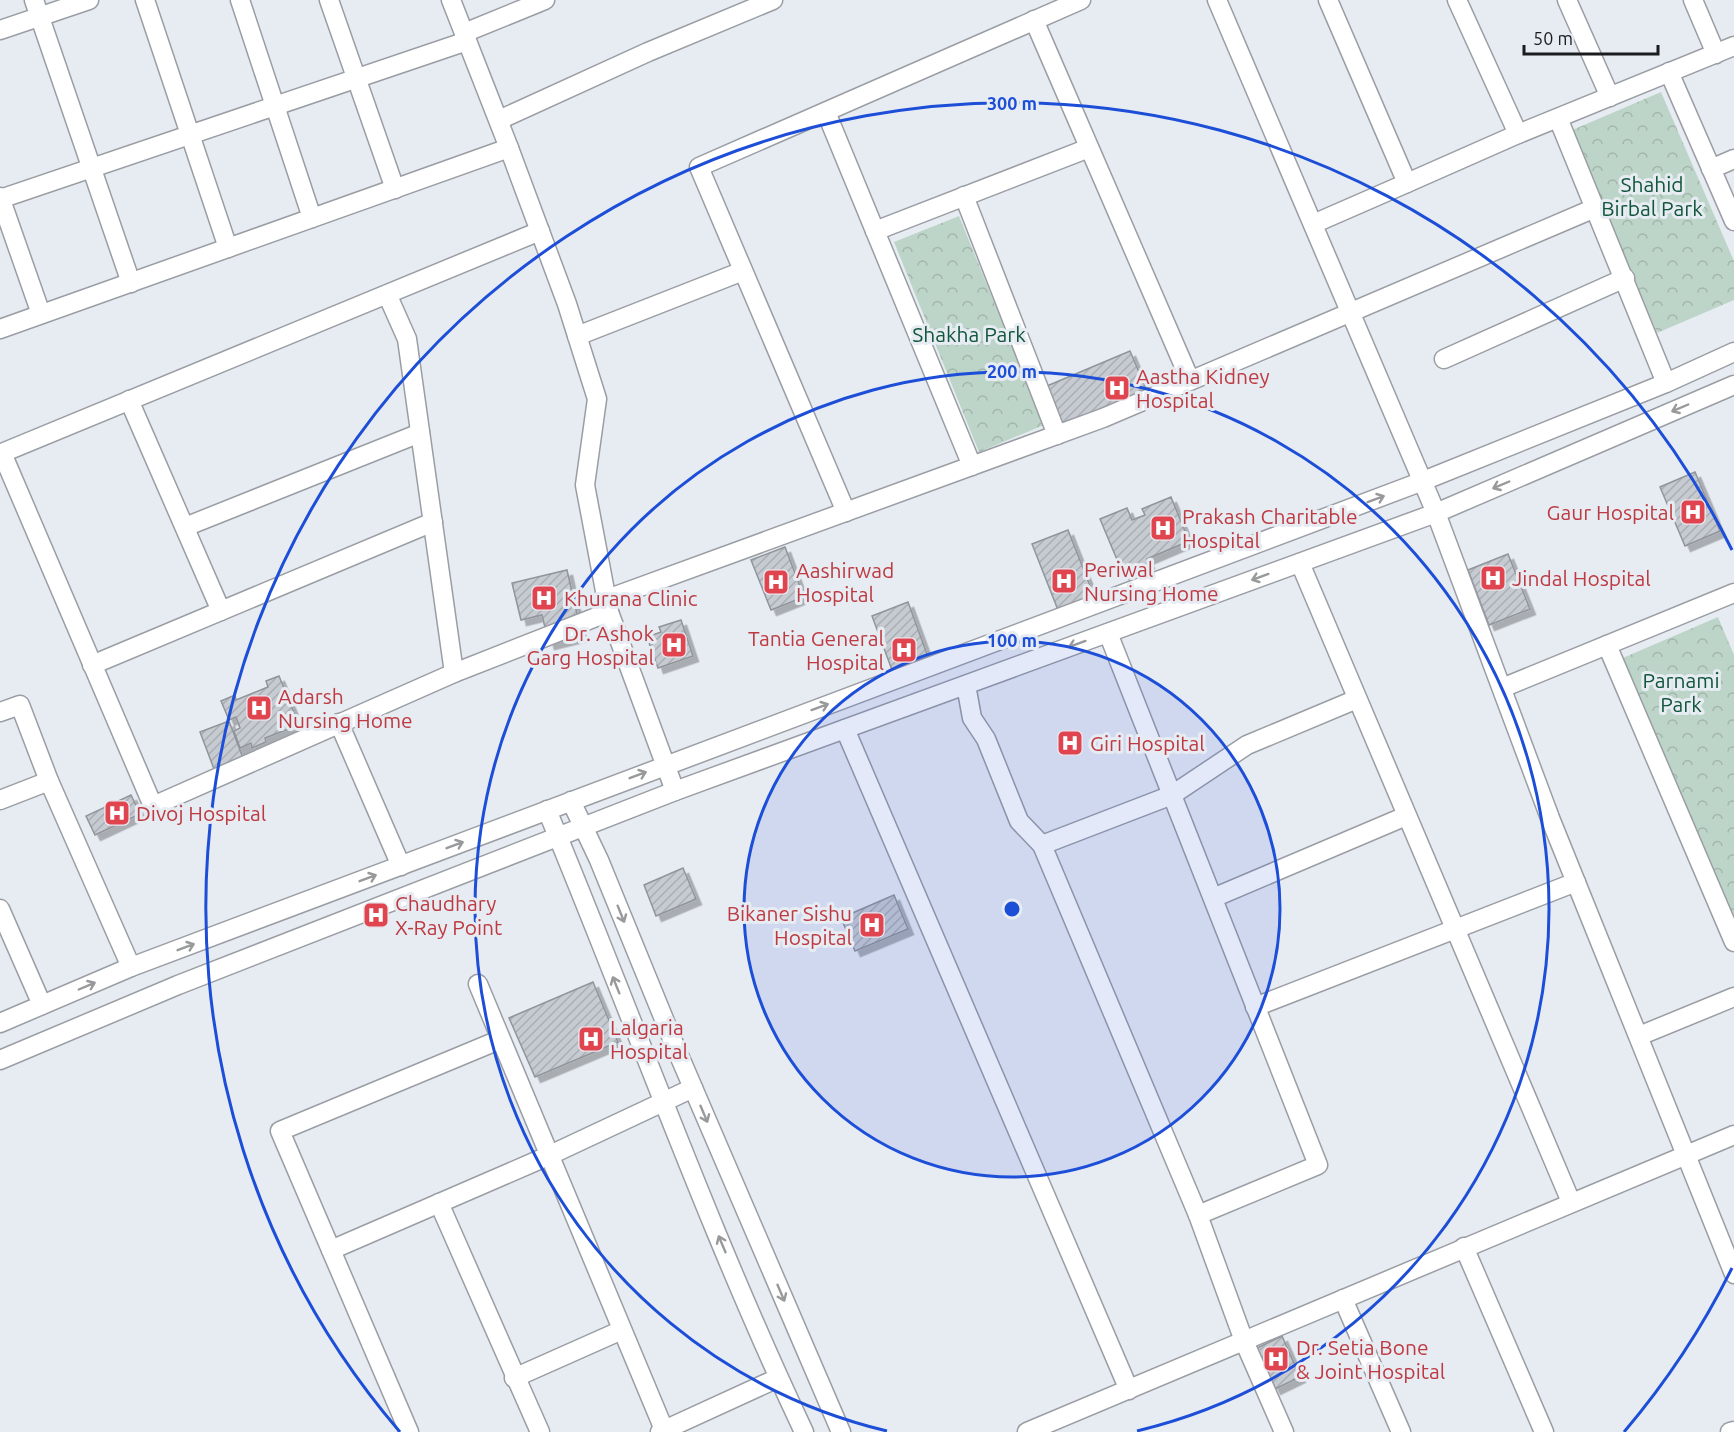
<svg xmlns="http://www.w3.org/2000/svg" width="1734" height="1432" font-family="Ubuntu,sans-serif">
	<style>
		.forest { fill: url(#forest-crowns) }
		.building { fill: url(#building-hatch); stroke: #90959b; stroke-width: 1.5; filter: url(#shadow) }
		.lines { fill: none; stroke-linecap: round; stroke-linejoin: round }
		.minor-casing { stroke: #9a9ea4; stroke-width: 21 }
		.minor { stroke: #fff; stroke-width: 18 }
		.oneway { stroke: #98999a }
		.ring { fill: none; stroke: #1d4ed8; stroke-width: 3 }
		.labels { text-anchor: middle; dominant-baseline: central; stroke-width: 6; stroke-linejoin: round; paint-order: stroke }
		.park-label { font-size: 21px; fill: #11563b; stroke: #e7ecf3 }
		.health-label { font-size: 21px; fill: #be3a42; stroke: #e7ecf3; text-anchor: start }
		.centre { fill: #1d4ed8; stroke: #e7ecf3; stroke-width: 3 }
		.ring-label { font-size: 18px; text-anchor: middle; font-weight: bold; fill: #1d4ed8; stroke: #e7ecf3; stroke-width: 6; stroke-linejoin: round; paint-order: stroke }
	</style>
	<defs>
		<pattern id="forest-crowns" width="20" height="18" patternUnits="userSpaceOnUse" patternTransform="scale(1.5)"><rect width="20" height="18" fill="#bdd5c8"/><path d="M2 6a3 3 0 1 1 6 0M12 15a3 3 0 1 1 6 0" fill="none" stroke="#a2b6ab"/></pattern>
		<pattern id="building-hatch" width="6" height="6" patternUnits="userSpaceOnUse" patternTransform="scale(1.5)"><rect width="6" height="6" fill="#c6cbd1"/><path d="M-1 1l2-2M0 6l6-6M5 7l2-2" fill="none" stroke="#aaaeb3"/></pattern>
		<filter id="shadow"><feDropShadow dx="5.5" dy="5.5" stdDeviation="0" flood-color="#0004"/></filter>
	</defs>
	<rect width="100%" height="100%" fill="#e7ecf3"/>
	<g class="forest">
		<path d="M1661 92 1734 261V300L1657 333 1570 131Z"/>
		<path d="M959 216 1044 425 979 452 894 242Z"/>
		<path d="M1718 617 1734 655V948L1611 663Z"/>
	</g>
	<g class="building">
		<path d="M1130 351 1147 391 1064 427 1047 386Z"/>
		<path d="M1695 472 1720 531 1685 546 1660 487Z"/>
		<path d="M1171 497 1189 541 1147 559 1149 563 1123 574 1100 519 1127 508 1132 520 1145 515 1142 509Z"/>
		<path d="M1068 530 1094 596 1058 610 1032 544Z"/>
		<path d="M785 547 804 597 771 610 751 560Z"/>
		<path d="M1508 554 1530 609 1489 625 1468 570Z"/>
		<path d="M567 570 582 636 549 644 542 615 521 620 512 583Z"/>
		<path d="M908 602 928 657 892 670 872 616Z"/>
		<path d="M681 620 693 656 658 668 649 643 652 642 650 636 661 632 659 627Z"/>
		<path d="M279 676 299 725 265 738 266 742 252 748 251 743 240 748 234 731 240 728 236 717 229 720 221 701 235 695 236 700 268 687 266 681Z"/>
		<path d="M229 721 243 758 214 769 200 732Z"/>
		<path d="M131 795 140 814 95 835 86 816Z"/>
		<path d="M683 868 696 899 656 916 644 885Z"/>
		<path d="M894 895 908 929 855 951 841 918Z"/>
		<path d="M593 982 618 1042 535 1077 509 1018Z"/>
		<path d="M1282 1336 1300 1377 1275 1389 1257 1348Z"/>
	</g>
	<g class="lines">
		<g class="minor-casing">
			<g id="minor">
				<path d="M34 0 131 283"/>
				<path d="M145 0 228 248"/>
				<path d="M240 0 312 218"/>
				<path d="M329 0 395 189"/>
				<path d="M451 0 509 148 567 304 597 399 585 485 609 612 675 791"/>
				<path d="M1217 0 1436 513 1550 818 1734 1274"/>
				<path d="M1457 0 1518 134 1734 46"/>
				<path d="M1567 0 1610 97"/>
				<path d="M1693 0 1716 54"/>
				<path d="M1034 20 1190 380"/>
				<path d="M0 30 89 0"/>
				<path d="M464 33 545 0"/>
				<path d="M1669 72 1734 221"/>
				<path d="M826 112 972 466"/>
				<path d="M1558 118 1666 383"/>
				<path d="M499 120 648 52 773 0"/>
				<path d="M1711 169 1734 159"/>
				<path d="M1407 183 1518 134"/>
				<path d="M964 196 1057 435"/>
				<path d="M0 197 41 314"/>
				<path d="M0 199 467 41"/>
				<path d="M1313 224 1407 183 1328 0"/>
				<path d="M875 231 1089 148"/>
				<path d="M387 294 407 339 454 673 153 806 2 453 540 231"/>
				<path d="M0 329 509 148"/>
				<path d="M577 336 743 271"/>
				<path d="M1444 359 1625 278"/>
				<path d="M129 400 221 611"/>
				<path d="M846 512 699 167 1081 0"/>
				<path d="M185 527 420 433"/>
				<path d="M1300 563 1571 1202"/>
				<path d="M607 599 1103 418 1595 208"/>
				<path d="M1108 633 1318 1165 1198 1215"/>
				<path d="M1607 645 1734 942"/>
				<path d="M92 665 433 522"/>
				<path d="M454 673 609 612"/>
				<path d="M966 685 972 718 986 739 1019 821 1042 845"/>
				<path d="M1502 688 1734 593"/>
				<path d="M0 712 20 705 49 781 131 967"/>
				<path d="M339 723 401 866"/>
				<path d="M845 729 1129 1390"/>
				<path d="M0 800 49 781"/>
				<path d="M571 801 599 860 675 1046 841 1432"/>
				<path d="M547 810C633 1017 708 1229 804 1432"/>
				<path d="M1213 898 1406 816"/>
				<path d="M0 909 42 1005"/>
				<path d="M478 984 665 1432"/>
				<path d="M1255 1007 1576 882"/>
				<path d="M0 1023 131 967 1423 481 1666 383 1734 352"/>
				<path d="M1639 1036 1734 997"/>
				<path d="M0 1060 178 985 675 791 1436 513 1734 385"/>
				<path d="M439 1203 540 1432"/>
				<path d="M1464 1247 1544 1432"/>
				<path d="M331 1250 548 1156 693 1088"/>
				<path d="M1343 1299 1401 1432"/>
				<path d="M514 1378 622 1330"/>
				<path d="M409 1432 280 1131 499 1040"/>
				<path d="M660 1432 778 1378"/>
				<path d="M1027 1432 1734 1135"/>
				<path d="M1284 1432 1244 1341 1198 1215 1042 845 1172 795 1247 745 1357 699"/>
				<path d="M1730 1432 1734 1431"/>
			</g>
		</g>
		<use href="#minor" class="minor"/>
	</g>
	<defs><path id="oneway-shaft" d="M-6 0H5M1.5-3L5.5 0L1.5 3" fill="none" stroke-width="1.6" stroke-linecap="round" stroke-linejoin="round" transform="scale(1.5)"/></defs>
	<g class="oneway">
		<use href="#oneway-shaft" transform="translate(1680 408) rotate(157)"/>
		<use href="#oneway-shaft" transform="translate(1501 485) rotate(157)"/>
		<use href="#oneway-shaft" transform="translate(1376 499) rotate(-21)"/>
		<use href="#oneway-shaft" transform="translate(1260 577) rotate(160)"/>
		<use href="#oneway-shaft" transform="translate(1077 644) rotate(160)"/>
		<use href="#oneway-shaft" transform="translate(820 707) rotate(-20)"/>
		<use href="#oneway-shaft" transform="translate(638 775) rotate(-21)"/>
		<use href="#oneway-shaft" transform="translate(455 845) rotate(-21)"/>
		<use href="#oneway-shaft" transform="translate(368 878) rotate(-21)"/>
		<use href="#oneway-shaft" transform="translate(621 914) rotate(68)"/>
		<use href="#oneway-shaft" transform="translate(186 947) rotate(-21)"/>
		<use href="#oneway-shaft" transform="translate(616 985) rotate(-112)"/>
		<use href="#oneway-shaft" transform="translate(87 986) rotate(-23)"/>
		<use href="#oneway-shaft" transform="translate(704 1114) rotate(67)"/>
		<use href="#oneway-shaft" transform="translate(722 1244) rotate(-113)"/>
		<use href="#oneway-shaft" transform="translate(781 1293) rotate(67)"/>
	</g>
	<circle cx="1012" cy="909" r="268" fill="#1d4ed8" fill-opacity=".12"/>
	<g class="ring">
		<circle cx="1012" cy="909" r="268"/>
		<path d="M887 1431A537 537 0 1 1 1137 1431"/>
		<path d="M1732 1268A805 805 0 0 1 1624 1432M400 1432A805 805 0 1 1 1732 550"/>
	</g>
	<defs>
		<g id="hospital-square" transform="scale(1.35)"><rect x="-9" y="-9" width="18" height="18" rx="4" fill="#e0444e" stroke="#e7ecf3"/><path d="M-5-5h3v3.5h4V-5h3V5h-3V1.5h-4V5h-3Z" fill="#fff"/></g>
	</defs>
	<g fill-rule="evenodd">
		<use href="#hospital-square" x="1117" y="388"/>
		<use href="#hospital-square" x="1693" y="512"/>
		<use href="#hospital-square" x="1163" y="528"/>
		<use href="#hospital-square" x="1493" y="578"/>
		<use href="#hospital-square" x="1064" y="581"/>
		<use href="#hospital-square" x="776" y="582"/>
		<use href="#hospital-square" x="544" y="598"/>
		<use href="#hospital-square" x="674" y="645"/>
		<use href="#hospital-square" x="904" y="650"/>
		<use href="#hospital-square" x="259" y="708"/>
		<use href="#hospital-square" x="1070" y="743"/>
		<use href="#hospital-square" x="117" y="813"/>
		<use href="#hospital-square" x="376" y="915"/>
		<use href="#hospital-square" x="872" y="925"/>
		<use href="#hospital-square" x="591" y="1039"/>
		<use href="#hospital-square" x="1276" y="1359"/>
	</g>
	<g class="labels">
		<g class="park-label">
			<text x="1652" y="184">Shahid<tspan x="1652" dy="24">Birbal Park</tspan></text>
			<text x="969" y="334">Shakha Park</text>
			<text x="1681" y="680">Parnami<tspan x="1681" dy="24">Park</tspan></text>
		</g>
		<g class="health-label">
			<text x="1136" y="376">Aastha Kidney<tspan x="1136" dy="24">Hospital</tspan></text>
			<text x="1674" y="512" text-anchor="end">Gaur Hospital</text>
			<text x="1182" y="516">Prakash Charitable<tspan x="1182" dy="24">Hospital</tspan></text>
			<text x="1084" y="569">Periwal<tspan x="1084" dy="24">Nursing Home</tspan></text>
			<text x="796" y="570">Aashirwad<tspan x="796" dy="24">Hospital</tspan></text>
			<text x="1512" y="578">Jindal Hospital</text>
			<text x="564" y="598">Khurana Clinic</text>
			<text x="654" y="633" text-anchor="end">Dr. Ashok<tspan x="654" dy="24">Garg Hospital</tspan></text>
			<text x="884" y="638" text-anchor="end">Tantia General<tspan x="884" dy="24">Hospital</tspan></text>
			<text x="278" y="696">Adarsh<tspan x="278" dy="24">Nursing Home</tspan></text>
			<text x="1090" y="743">Giri Hospital</text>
			<text x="136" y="813">Divoj Hospital</text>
			<text x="395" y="903">Chaudhary<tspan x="395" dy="24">X-Ray Point</tspan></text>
			<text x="852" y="913" text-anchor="end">Bikaner Sishu<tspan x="852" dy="24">Hospital</tspan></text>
			<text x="610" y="1027">Lalgaria<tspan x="610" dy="24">Hospital</tspan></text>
			<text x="1296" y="1347">Dr. Setia Bone<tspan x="1296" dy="24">&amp; Joint Hospital</tspan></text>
		</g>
	</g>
	<circle cx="1012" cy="909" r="9" class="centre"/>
	<g class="ring-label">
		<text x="1012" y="110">300 m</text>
		<text x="1012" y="378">200 m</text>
		<text x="1012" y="647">100 m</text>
	</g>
	<path d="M1524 45v9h134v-9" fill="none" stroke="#1a1c1e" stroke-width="3"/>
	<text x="1533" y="45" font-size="18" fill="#1a1c1e" stroke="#e7ecf3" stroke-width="4.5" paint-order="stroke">50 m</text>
</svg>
